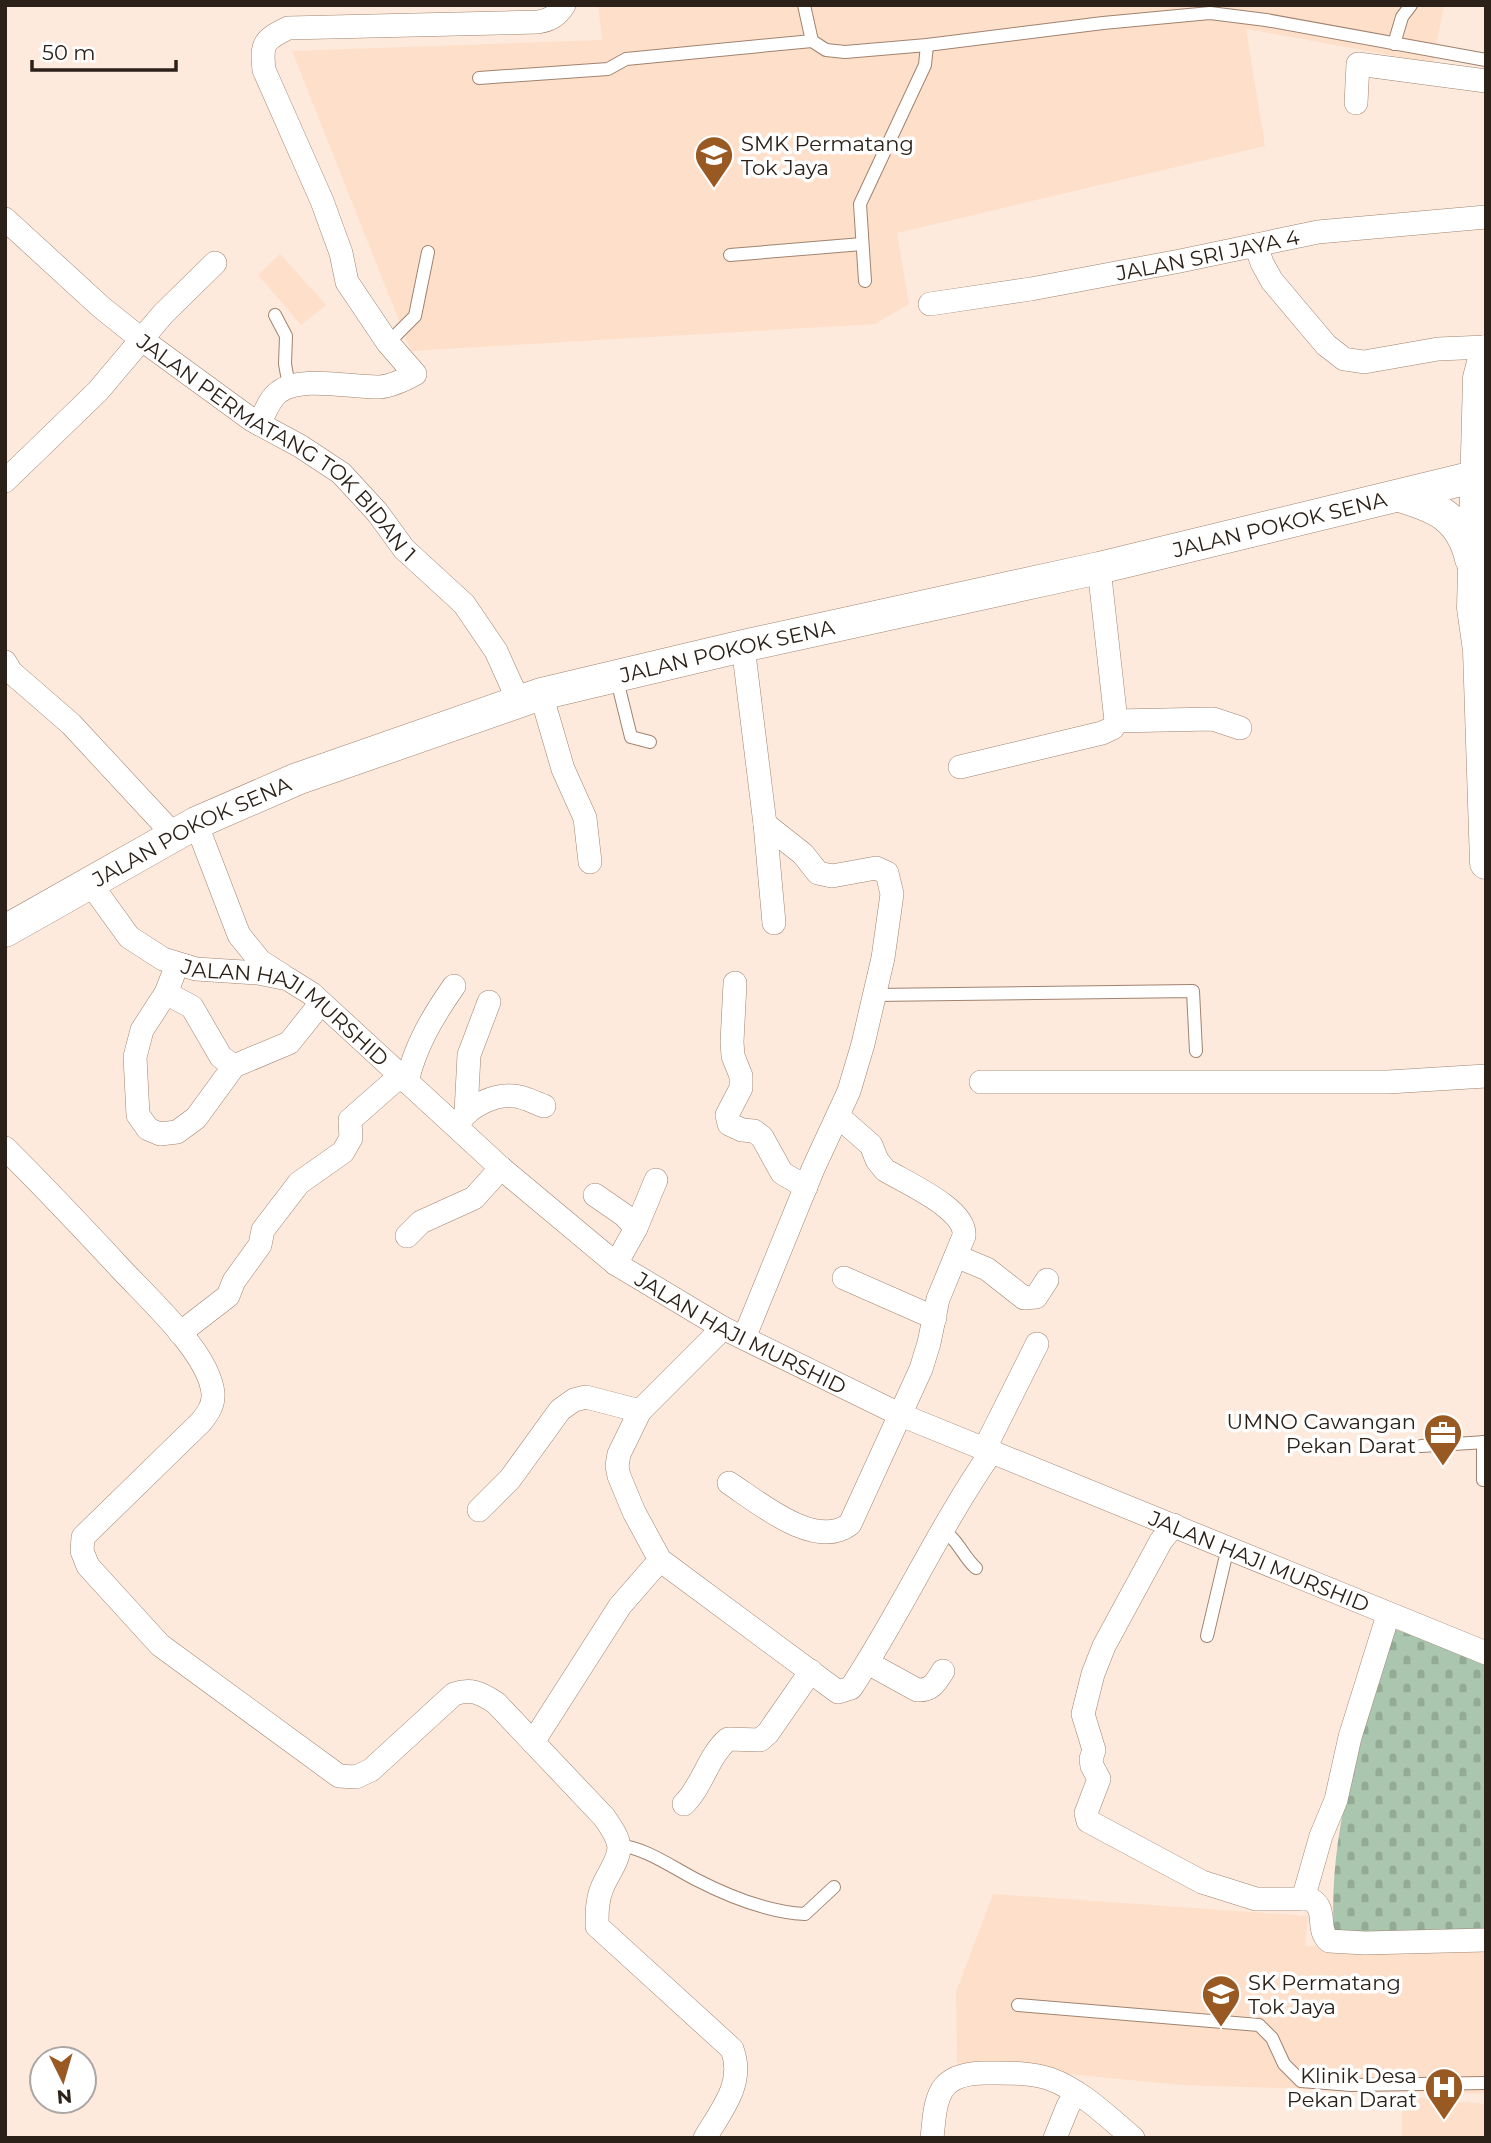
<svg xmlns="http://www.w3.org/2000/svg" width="1491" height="2143" font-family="Montserrat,sans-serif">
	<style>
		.built { fill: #fedfca }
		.cemetery { fill: url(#cemetery-stones) }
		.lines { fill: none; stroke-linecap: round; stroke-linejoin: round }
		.lane-casing { stroke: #a0836f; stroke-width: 14 }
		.street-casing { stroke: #a0836f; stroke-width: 24 }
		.secondary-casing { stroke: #a0836f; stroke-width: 33 }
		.lane { stroke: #fff; stroke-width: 12 }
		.street { stroke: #fff; stroke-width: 23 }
		.secondary { stroke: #fff; stroke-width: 32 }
		.labels { text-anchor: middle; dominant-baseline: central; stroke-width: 7; stroke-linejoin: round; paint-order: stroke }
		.poi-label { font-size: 21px; fill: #2c2119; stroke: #fff; text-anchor: start }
		.street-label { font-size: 21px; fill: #2c2119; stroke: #fff }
	</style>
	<defs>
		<pattern id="cemetery-stones" width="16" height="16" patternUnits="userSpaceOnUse" patternTransform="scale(1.75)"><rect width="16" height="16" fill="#abc6ae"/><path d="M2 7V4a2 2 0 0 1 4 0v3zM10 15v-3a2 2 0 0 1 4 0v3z" fill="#93aa95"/></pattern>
	</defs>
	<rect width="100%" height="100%" fill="#fdeadd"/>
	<g class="built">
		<path d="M598 5H1444L1433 63 1246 29 1265 146 897 233 909 304 875 324 411 351 292 51 602 40Z"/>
		<path d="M280 254 326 305 301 325 258 275Z"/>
		<path d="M993 1894 1308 1916 1305 1946 1486 1945V2094L1180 2085 957 2063 956 1992Z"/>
		<path d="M1402 2096 1486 2104V2138H1402Z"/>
	</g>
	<path class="cemetery" d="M1392 1628 1486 1663V1930L1334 1935C1327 1829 1364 1728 1392 1628Z"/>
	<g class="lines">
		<g class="lane-casing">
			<g id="lane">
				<path d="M804 5 812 41"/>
				<path d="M1394 44 1402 17 1411 5"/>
				<path d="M479 78 608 69 626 59 812 41 826 50 845 52 927 45 1103 23 1210 13 1266 20 1486 60"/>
				<path d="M730 255 862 244"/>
				<path d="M865 281 860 204 925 65 927 45"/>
				<path d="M275 315 286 336 285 364 289 386"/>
				<path d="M388 343 415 316 428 252"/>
				<path d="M616 676 631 737 650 742"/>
				<path d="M874 995 1193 991 1196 1051"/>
				<path d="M1483 1442V1480"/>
				<path d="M1421 1446 1486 1442"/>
				<path d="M941 1530C957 1537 963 1557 976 1568"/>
				<path d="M1207 1636 1228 1547"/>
				<path d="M619 1846C643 1846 675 1869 697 1880 730 1897 768 1912 805 1914L834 1887"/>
				<path d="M1018 2005 1259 2025 1272 2038 1284 2064 1301 2081 1351 2085 1486 2083"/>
			</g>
		</g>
		<g class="street-casing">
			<g id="street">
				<path d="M1356 103 1358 64 1486 81"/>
				<path id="s1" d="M5 219 101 307 141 339 252 420 300 446 341 473 377 512 404 549 464 604 496 651 519 702"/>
				<path d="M1256 245 1262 263 1272 281 1326 345 1344 359 1364 362 1438 349 1486 347"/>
				<path id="s2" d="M930 304 1031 289 1180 261 1318 232 1486 217"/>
				<path d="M259 424C265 413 269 399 279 392 301 375 353 388 380 387 392 386 404 380 415 374L388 343 347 282 341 253 322 201 264 70C261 43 264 40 288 28L538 22C550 20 557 16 564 5"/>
				<path d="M5 481 98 391 163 314 215 263"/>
				<path d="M1099 568 1116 721"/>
				<path d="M743 646 765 824 774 923"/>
				<path d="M5 662 11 672 71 724 174 835"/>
				<path d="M541 694 563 769 585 818 590 862"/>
				<path d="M960 767 1102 733 1113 728 1116 721 1213 719 1240 728"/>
				<path d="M196 823 239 935 260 961 282 975"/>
				<path id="s3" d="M90 883 129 937 163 959 196 969 258 973 288 979 312 994 501 1168 616 1264 723 1328 901 1415 1486 1653"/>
				<path d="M177 965 166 993 142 1030 135 1057 138 1115 148 1129 160 1134 177 1132 196 1118 234 1066 289 1043 321 1003"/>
				<path d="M735 983 732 1042 733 1056 741 1076V1088L727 1115 729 1124 742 1130 754 1131 762 1137 782 1173 806 1187"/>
				<path d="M166 993 192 1007 221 1057 234 1066"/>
				<path d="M407 1082C415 1046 433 1016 454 986"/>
				<path d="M981 1082H1388L1486 1076"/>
				<path d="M466 1112 469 1055 489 1002"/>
				<path d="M460 1121C470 1106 494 1094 513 1096 523 1096 535 1103 544 1106"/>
				<path d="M5 1148C45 1188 83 1228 121 1269 148 1298 209 1353 213 1393 214 1405 208 1413 201 1422L83 1537 82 1551 88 1566 160 1645 339 1776 356 1777 371 1770 454 1694C471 1688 481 1693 496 1703L604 1817C610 1826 618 1836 619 1847 619 1861 607 1875 602 1888 597 1900 597 1913 597 1926L732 2049C745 2083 722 2109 705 2138"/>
				<path d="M595 1195 624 1215 636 1228 616 1264"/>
				<path d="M636 1228 656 1180"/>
				<path d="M407 1236 421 1222 474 1198 501 1168"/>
				<path d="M956 1256 987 1269 1024 1298 1036 1297 1047 1280"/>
				<path d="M844 1278 935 1318"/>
				<path d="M723 1328 640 1411 619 1454 617 1466 619 1476 634 1512 660 1560 838 1692 851 1688C902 1611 939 1527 992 1451"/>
				<path d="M180 1333 228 1296 234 1281 260 1245 263 1230 299 1183 343 1152 351 1138 350 1120 400 1076"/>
				<path d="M744 1338 813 1169 849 1091 863 1044 883 958 892 894 887 873 876 868 832 876 818 873 803 854 765 824"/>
				<path d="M985 1448 1037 1344"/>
				<path d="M729 1483C758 1502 816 1551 850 1524L921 1369 929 1343 938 1299 964 1236C967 1209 906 1183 885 1170L877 1160 871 1145 839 1117"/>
				<path d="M479 1510 510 1479 560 1410 574 1400 586 1397 640 1411"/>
				<path d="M1174 1525 1161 1541 1104 1646 1093 1674 1083 1714 1094 1750 1091 1759 1092 1766 1099 1779 1086 1813 1088 1821 1202 1882 1256 1899H1310C1329 1909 1315 1929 1329 1941L1365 1943 1486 1940"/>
				<path d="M868 1663 917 1690C932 1691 936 1682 943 1671"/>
				<path d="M533 1742 620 1606 660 1560"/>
				<path d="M684 1804C703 1785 708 1756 728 1739L760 1740 768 1733 811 1671"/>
				<path d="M1303 1899 1321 1836 1336 1800 1350 1737 1388 1615"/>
				<path d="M932 2138C934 2122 934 2104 942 2090 951 2076 970 2073 985 2073 1005 2073 1030 2072 1050 2079 1081 2090 1108 2117 1133 2138"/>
				<path d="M1055 2138 1068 2106 1076 2093"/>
			</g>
		</g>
		<g class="secondary-casing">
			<g id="secondary">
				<path d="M1486 351 1479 378 1473 608 1479 650 1486 863"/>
				<path d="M1399 496C1437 507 1461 517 1471 559"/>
				<path id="s4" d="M5 931 196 823 297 779 541 694 743 646 1099 568 1486 474"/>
			</g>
		</g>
		<use href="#lane" class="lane"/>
		<use href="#street" class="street"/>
		<use href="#secondary" class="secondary"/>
	</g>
	<defs>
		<g id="school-pin" transform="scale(2.0125)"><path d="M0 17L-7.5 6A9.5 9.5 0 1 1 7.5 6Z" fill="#995922" stroke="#fff"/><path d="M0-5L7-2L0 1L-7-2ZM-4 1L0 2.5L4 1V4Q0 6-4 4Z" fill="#fff"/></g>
		<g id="office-pin" transform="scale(2.0125)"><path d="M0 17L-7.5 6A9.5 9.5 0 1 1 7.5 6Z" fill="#995922" stroke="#fff"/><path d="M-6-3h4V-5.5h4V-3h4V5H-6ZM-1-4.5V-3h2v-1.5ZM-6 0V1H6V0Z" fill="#fff"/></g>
		<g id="hospital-pin" transform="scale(2.0125)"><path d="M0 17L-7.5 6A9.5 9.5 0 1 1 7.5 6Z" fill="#995922" stroke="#fff"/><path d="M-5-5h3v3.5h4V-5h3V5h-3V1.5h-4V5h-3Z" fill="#fff"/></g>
	</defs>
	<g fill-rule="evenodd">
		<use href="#school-pin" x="714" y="155"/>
		<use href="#office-pin" x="1443" y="1433"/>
		<use href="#school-pin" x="1221" y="1994"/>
		<use href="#hospital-pin" x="1444" y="2087"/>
	</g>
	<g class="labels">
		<g class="poi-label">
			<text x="741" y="143">SMK Permatang<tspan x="741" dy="24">Tok Jaya</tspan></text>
			<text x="1416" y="1421" text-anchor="end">UMNO Cawangan<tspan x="1416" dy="24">Pekan Darat</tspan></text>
			<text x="1248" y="1982">SK Permatang<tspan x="1248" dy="24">Tok Jaya</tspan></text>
			<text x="1417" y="2075" text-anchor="end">Klinik Desa<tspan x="1417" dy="24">Pekan Darat</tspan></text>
		</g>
		<g class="street-label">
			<text stroke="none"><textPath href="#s2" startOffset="282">JALAN SRI JAYA 4</textPath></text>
			<text stroke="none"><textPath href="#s1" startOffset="357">JALAN PERMATANG TOK BIDAN 1</textPath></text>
			<text stroke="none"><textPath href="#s4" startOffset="1346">JALAN POKOK SENA</textPath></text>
			<text stroke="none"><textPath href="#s4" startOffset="779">JALAN POKOK SENA</textPath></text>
			<text stroke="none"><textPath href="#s4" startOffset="212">JALAN POKOK SENA</textPath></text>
			<text stroke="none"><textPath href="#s3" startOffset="245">JALAN HAJI MURSHID</textPath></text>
			<text stroke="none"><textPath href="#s3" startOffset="812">JALAN HAJI MURSHID</textPath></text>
			<text stroke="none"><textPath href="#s3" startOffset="1379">JALAN HAJI MURSHID</textPath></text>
		</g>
	</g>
	<rect width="1491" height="2143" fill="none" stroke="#2c2119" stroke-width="14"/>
	<g transform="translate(63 2080) rotate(175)"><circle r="33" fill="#ffffff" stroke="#aba6a3" stroke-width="2"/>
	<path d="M0-5L12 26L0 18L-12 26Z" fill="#995922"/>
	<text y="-10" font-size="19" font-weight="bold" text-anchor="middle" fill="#2c2119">N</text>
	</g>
	<path d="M32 60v10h144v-10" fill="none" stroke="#2c2119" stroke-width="3.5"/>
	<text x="42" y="60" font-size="21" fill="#2c2119" stroke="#ffffff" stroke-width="5" paint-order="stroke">50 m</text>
</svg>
